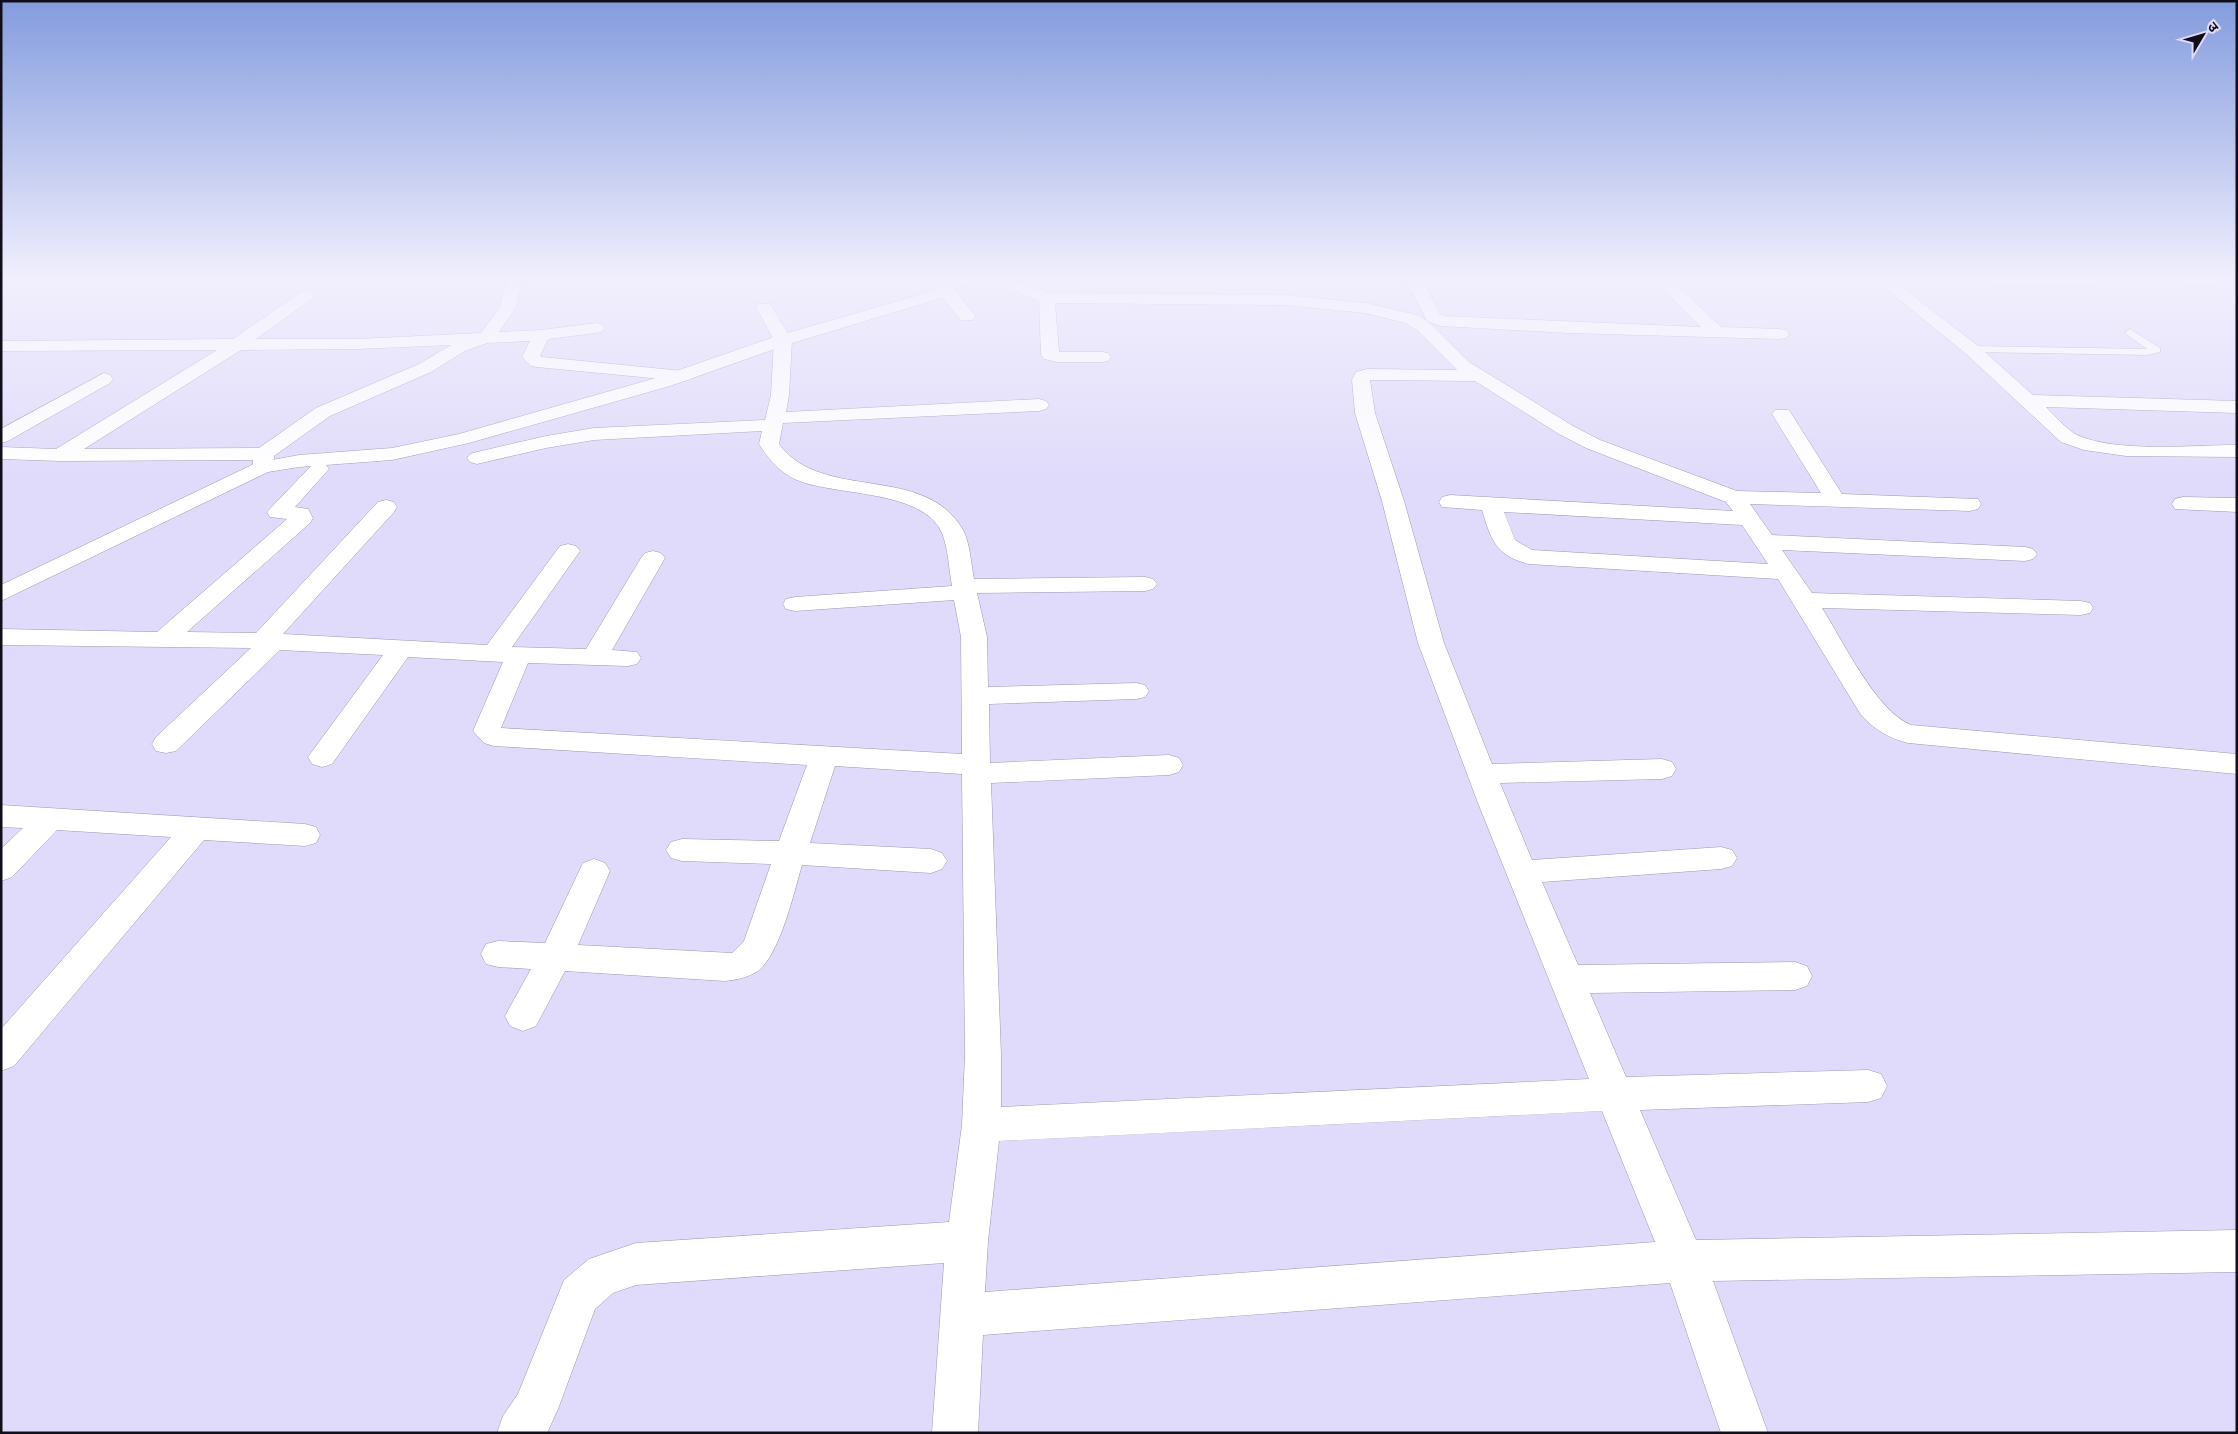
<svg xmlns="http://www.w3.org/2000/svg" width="2238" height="1434" font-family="'Varela Round','Noto Sans Devanagari',sans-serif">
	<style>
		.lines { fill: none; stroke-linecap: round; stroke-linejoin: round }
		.lane-casing { stroke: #9b96b2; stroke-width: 1 }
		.street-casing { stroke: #9b96b2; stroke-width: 1 }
		.secondary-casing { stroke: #9b96b2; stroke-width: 1 }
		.lane { fill: #fff; fill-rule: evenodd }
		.street { fill: #fff; fill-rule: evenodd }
		.secondary { fill: #fff; fill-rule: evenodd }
	</style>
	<rect width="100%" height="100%" fill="#e0dbfa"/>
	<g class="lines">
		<g class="lane-casing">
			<path id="lane" d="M2130 329 2160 348V352L2148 355 1971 352 1965 349 1971 346 2147 349 2126 334 2125 332Z"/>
		</g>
		<g class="street-casing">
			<g id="street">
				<path d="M506 280H522L516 307 499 332 541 330 596 323 602 324 604 328 602 332 596 333 548 339 540 356 542 357 683 371 689 372 692 376 689 380 683 381 537 367 531 366 522 357 530 341 487 343 465 351 431 372 330 416 274 456 273 467 270 471 263 473 256 471 253 467V460L60 461 1 459V447L56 449 217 350 1 351V341L233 339 301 292 307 290 315 295 313 298 256 339H358L481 333 500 307ZM451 345 419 364 316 408 259 448 84 449 241 350 358 349Z"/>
				<path d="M931 280H947L975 316 973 320H961L939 294Z"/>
				<path d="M993 280H1014L1049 293 1285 295 1365 303 1417 315 1430 323 1469 362 1573 426 1600 440 1737 491 1821 493 1772 414 1775 410H1789L1842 494 1978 499 1981 504 1978 509 1970 511 1750 504 1772 535 2025 547 2033 549 2037 554 2033 559 2025 561 1782 550 1812 593 2081 601 2090 603 2093 608 2090 613 2081 615 1822 608C1843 641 1876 711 1911 725L2237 754V774L1908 743C1889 738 1875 730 1861 715L1778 579 1529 564C1496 556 1491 540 1482 510L1442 507 1439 502 1442 497 1450 495 1733 511 1726 502 1586 448 1559 434 1475 381 1370 380 1375 413 1404 501 1444 643 1492 764 1662 759 1672 762 1676 769 1672 776 1662 779 1500 783 1532 860 1721 847 1732 850 1737 858 1732 866 1721 869 1542 882 1578 965 1795 962 1807 966 1812 976 1807 986 1795 990 1590 993 1626 1077 1868 1070 1881 1074 1887 1086 1881 1098 1868 1102 1640 1110 1696 1240 2237 1230V1272L1713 1281 1768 1433H1721L1670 1283 983 1335 978 1433H932L944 1263 636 1285 613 1293 595 1309 558 1409 547 1433H497L503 1416 518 1394 564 1280 589 1259 636 1243 949 1222 962 1125 965 1055 962 774 835 766 810 843 931 849 942 853 947 861 942 869 931 873 802 865C794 892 780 954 758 971 749 977 736 980 725 981L565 971 536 1026 523 1031 510 1026 505 1016 531 969 498 967 486 964 481 954 486 944 498 941 545 943 583 863 594 859 605 863 610 871 578 945 732 953 744 941 771 864 682 861 671 858 666 850 671 842 682 839 779 841 807 765 494 746 484 743 473 731 503 662 408 657 332 764 322 767 312 764 308 757 383 655 280 650 176 751 166 753 156 751 152 744 156 737 251 648 1 645V629L157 632 287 519 270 517 267 512 312 465 319 463 326 465 329 469 295 507 308 509 313 518 310 523 187 632 256 633 378 502 386 500 394 502 397 507 394 512 283 634 487 645 560 546 568 544 576 546 580 551 512 647 586 649 641 558 645 553 653 551 661 553 665 558 612 650 637 652 641 658 637 664 628 666 528 663 501 728 962 754 961 637 954 600 795 611 786 609 783 604 786 599 795 597 952 586C949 569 948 548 942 533 923 489 834 496 797 480 780 473 769 459 759 444L762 431 594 440 546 448 477 464 470 462 467 458 470 454 477 452 546 436 594 428 765 420 771 395 774 340 756 307 758 304H770L792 340 789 395 786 412 1039 399 1046 401 1049 405 1046 409 1039 411 783 423 779 444C822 503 924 462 963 530 970 543 971 564 974 579L1145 577 1153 579 1157 584 1153 589 1145 591 977 593 987 637 988 687 1136 683 1145 685 1149 691 1145 697 1136 699 989 704 990 763 1169 755 1179 758 1183 765 1179 772 1169 775 991 783 1001 1055V1107L1589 1079 1478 803 1418 643 1382 501 1355 413 1352 380 1356 372 1367 369 1457 370 1418 331 1405 323 1365 313 1285 305 1055 303 1059 352H1102L1108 353 1111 357 1108 361 1102 362H1057L1044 359 1041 355 1039 301 995 283ZM1504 512 1742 525 1768 564 1532 550 1515 540ZM1602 1111 1655 1242 985 1292 988 1241 999 1141Z"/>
				<path d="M1406 280H1422L1440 314 1444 316 1701 327 1654 280H1671L1721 327 1780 329 1786 330 1789 334 1786 338 1780 339 1568 333 1441 326 1427 321Z"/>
				<path d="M1875 280H2098L2096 283 2090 285 1903 288 1977 345 2033 395 2237 401V413L2046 407C2055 416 2066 429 2077 435 2117 453 2192 445 2237 445V457L2126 456 2084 450 2061 442 1965 353Z"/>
				<path d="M2179 280H2217C2211 288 2185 288 2179 280Z"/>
				<path d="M104 373 110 375 113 379 110 383 8 441 1 443V429Z"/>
				<path d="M2183 497 2237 498V512L2175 509 2172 504 2175 499Z"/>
				<path d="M1 805 305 824 316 827 320 835 316 843 305 846 204 840 14 1066 1 1071V1029L171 837 57 830 12 877 1 881V849L23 828 1 827Z"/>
			</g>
		</g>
		<g class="secondary-casing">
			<path id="secondary" d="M952 280H971L938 299 789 344 670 386 469 443 392 460 299 467 268 472 1 601V585L256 463 299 455 392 448 459 434 656 378 777 336 926 293Z"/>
		</g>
		<use href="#lane" class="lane"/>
		<use href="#street" class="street"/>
		<use href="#secondary" class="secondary"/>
	</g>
	<linearGradient id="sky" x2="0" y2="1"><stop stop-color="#839cde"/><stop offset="0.58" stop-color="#f1effd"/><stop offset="1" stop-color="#f1effd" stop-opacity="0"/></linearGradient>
	<rect width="2238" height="480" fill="url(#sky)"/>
	<rect width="2238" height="1434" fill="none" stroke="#100e18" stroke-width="5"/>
	<g transform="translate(2203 35) rotate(52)" stroke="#e0dbfa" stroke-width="4" paint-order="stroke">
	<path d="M0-4L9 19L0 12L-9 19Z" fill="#100e18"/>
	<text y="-8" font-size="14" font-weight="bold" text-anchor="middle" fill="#100e18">उ</text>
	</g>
</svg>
